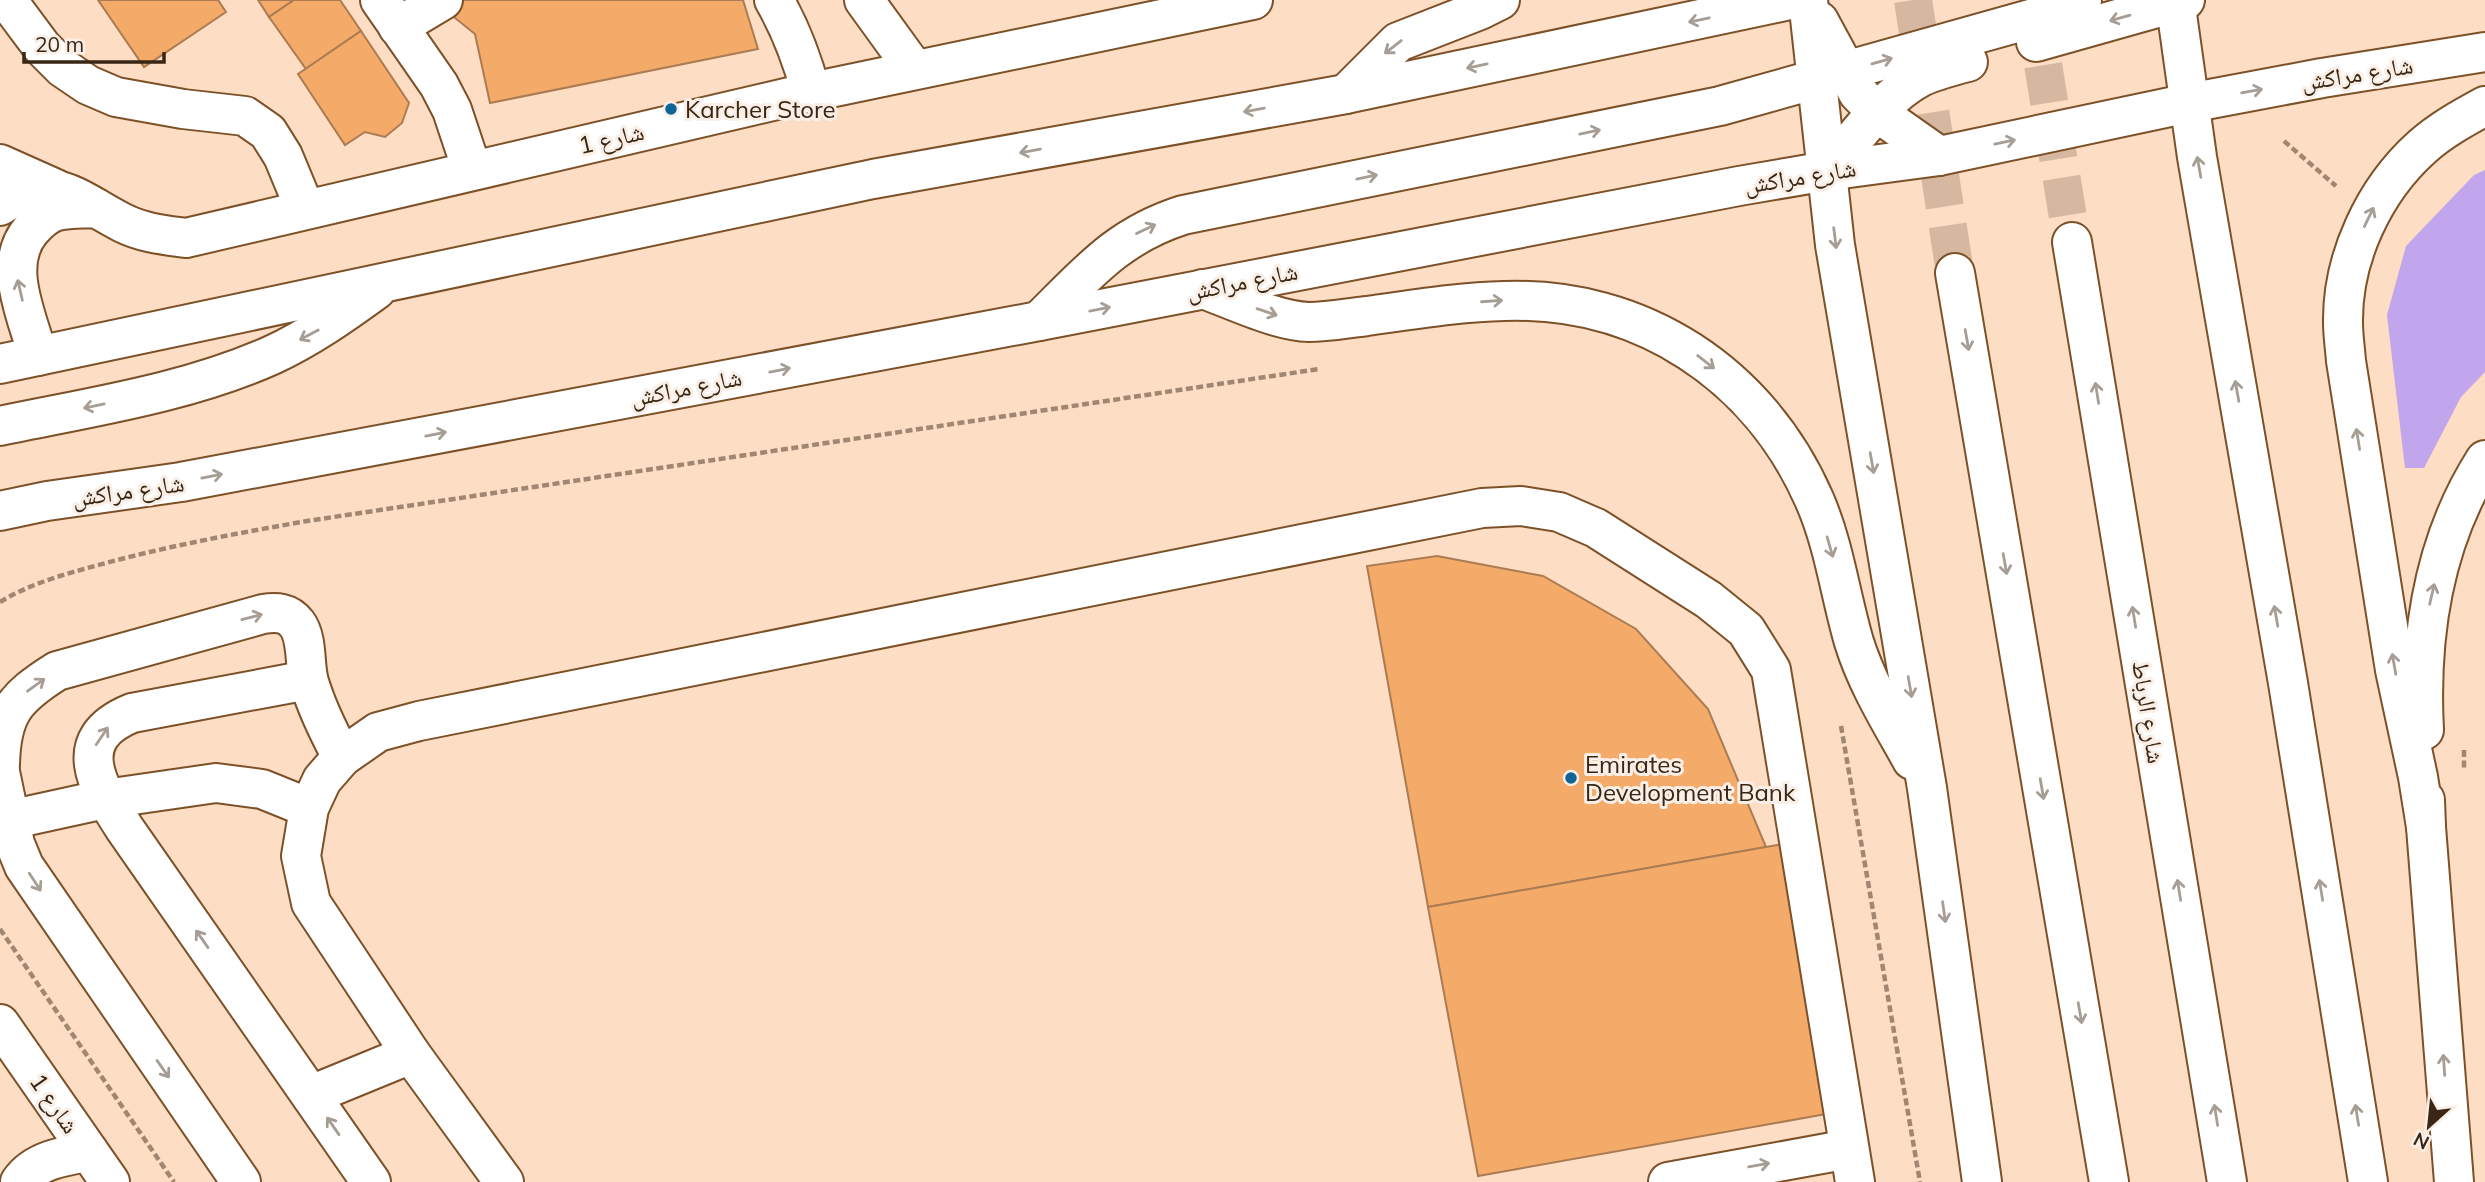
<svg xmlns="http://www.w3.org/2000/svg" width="2485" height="1182" font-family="Mulish,'Noto Naskh Arabic',sans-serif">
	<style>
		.green { fill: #c1a5ed }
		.building { fill: #f4aa68; stroke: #ab7c53; stroke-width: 2 }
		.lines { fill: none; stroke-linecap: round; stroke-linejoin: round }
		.highway-tunnel { stroke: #d6b8a1; stroke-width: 38; stroke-dasharray: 38 19; stroke-linecap: butt }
		.minor-casing { stroke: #7d5128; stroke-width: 42 }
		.major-casing { stroke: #7d5128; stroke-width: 42 }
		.highway-casing { stroke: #7d5128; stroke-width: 42 }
		.path { stroke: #a18772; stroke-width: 4.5; stroke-dasharray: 7 3.5; stroke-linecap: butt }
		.minor { stroke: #fff; stroke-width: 38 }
		.major { stroke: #fff; stroke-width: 38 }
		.highway { stroke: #fff; stroke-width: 38 }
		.oneway { stroke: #a69d95 }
		.poi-dot { fill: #106596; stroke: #faefe6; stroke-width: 2.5 }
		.labels { text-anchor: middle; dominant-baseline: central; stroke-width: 6; stroke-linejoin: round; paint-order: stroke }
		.street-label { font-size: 24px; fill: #392614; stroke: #faefe6 }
		.poi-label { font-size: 24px; fill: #392614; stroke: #faefe6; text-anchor: start }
	</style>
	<rect width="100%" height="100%" fill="#fdddc4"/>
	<path class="green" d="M2485 170V372L2461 397 2424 468H2405L2387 315 2406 246 2474 175Z"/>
	<g class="building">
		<path d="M98 0H218L226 12 144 67Z"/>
		<path d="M258 0H294L269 17Z"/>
		<path d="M294 0H340L361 31 306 69 269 17Z"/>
		<path d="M449 0H743L758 49 490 103 475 34 439 5Z"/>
		<path d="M361 31 409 103 402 123 385 137 365 132 345 145 298 74Z"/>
		<path d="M1437 556 1543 576 1636 629 1708 709 1766 847 1428 907 1367 566Z"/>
		<path d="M1783 844 1832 1113 1478 1176 1428 907Z"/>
	</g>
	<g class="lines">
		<g class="highway-tunnel">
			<path d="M1913 0 1955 273"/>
			<path d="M2034 9 2072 242"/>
		</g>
		<g class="minor-casing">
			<g id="minor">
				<path d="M7 0 42 47 63 68 88 85 116 97 183 109 245 116 268 132 283 156 305 209"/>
				<path d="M380 0 439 85 452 110 472 170"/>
				<path d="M774 0C791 29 802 59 811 92"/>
				<path d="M864 0 914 69"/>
				<path d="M398 27 443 0"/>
				<path d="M0 164 56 189"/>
				<path d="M0 206C52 170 76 199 123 223 143 233 164 235 186 238L811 92 1253 0"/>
				<path d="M38 356C28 318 1 265 31 230 38 222 46 214 57 211 70 208 83 209 96 208"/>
				<path d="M308 680 132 713C68 739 97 786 125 829L371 1182"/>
				<path d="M0 765C1 714 14 698 57 671L263 614C276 612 288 612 297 624 308 639 304 665 309 682 317 709 329 733 342 757"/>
				<path d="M0 772 15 844 24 866 241 1182"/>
				<path d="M9 820 105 799 216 783 262 789 309 808"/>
				<path d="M0 1024 110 1182"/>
				<path d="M311 1095 411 1054"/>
				<path d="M20 1182C35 1160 64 1156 89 1152"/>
				<path d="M504 1182 411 1054 311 903 301 856 309 808 322 780 342 757 378 732 419 721 1482 508 1521 506 1559 512 1596 528 1709 600 1746 630 1771 670 1855 1182"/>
				<path d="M1668 1182 1849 1149"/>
			</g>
		</g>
		<g class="major-casing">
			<g id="major">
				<path d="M2036 42 2185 0"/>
				<path d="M1827 171C1855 139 1883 97 1921 77 1936 70 1952 66 1968 62"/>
				<path d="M1039 321C1087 274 1117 236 1183 215L1720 106 2059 11 2082 0"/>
				<path d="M0 364 873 179 1346 94 1790 0"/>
				<path d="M0 426C91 407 187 393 272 355 309 338 343 314 376 290"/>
				<path d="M0 511 47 501 181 482 1039 321 1739 186 1827 171 1939 156 2189 103 2322 78 2485 52"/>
			</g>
		</g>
		<g class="highway-casing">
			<g id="highway">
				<path d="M1808 0 1835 245 1927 788 1982 1182"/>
				<path d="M2175 0 2197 157 2288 683 2368 1182"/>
				<path d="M1819 21 1858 93 1878 113 1939 156"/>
				<path d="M1346 94 1398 42 1480 10 1500 0"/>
				<path d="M2072 242 2227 1182"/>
				<path d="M1955 273 2109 1182"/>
				<path d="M1203 289C1234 300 1276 321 1309 322 1328 322 1348 318 1367 316 1412 310 1458 302 1504 301 1641 296 1759 374 1814 499 1834 544 1840 594 1854 642 1867 684 1891 722 1912 760"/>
				<path d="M2424 730C2419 636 2434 540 2485 460"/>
				<path d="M2425 800 2426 827 2454 1182"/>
				<path d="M2426 827 2418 777 2395 670 2346 361C2345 348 2343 335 2343 323 2342 258 2374 190 2422 147 2441 130 2463 118 2485 106"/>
			</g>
		</g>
		<g class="path">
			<path d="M2284 141 2336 186"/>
			<path d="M0 602C33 582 69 573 106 563 173 545 239 533 307 521L1319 369"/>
			<path d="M1841 726 1920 1182"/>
			<path d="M2464 750V770"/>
			<path d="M0 929 174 1182"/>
		</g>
		<use href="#minor" class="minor"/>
		<use href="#major" class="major"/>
		<use href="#highway" class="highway"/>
	</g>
	<defs><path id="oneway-shaft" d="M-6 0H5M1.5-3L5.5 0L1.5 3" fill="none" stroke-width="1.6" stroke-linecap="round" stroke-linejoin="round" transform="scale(1.75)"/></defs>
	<g class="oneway">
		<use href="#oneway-shaft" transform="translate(2120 18) rotate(164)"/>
		<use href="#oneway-shaft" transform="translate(1699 20) rotate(168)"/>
		<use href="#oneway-shaft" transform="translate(1393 47) rotate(142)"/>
		<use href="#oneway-shaft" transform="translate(1882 61) rotate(-16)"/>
		<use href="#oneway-shaft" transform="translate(1477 66) rotate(168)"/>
		<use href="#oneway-shaft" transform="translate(2252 91) rotate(-10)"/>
		<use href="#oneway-shaft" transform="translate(1254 110) rotate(170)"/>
		<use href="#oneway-shaft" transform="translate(1590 132) rotate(-12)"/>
		<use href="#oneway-shaft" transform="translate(2005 142) rotate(-12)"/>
		<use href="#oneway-shaft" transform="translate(1030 151) rotate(170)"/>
		<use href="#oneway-shaft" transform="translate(2199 167) rotate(-100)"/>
		<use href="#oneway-shaft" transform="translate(1367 177) rotate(-12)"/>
		<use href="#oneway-shaft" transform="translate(2369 217) rotate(-64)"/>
		<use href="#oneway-shaft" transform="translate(1146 229) rotate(-26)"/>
		<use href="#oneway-shaft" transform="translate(1835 238) rotate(83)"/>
		<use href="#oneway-shaft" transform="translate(20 290) rotate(-103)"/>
		<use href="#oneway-shaft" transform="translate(1492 301) rotate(-4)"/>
		<use href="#oneway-shaft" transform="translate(1100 309) rotate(-11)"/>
		<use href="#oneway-shaft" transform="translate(1267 312) rotate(19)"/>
		<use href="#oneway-shaft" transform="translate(309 335) rotate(152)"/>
		<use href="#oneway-shaft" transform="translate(1967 340) rotate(80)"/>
		<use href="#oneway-shaft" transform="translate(1706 362) rotate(38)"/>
		<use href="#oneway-shaft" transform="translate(780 370) rotate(-11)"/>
		<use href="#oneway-shaft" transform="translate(2237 391) rotate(-100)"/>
		<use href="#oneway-shaft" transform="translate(2097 393) rotate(-99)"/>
		<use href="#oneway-shaft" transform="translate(94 406) rotate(168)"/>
		<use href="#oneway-shaft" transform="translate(436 434) rotate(-11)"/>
		<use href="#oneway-shaft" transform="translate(2358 439) rotate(-99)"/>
		<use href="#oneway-shaft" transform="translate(1872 463) rotate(80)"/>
		<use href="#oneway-shaft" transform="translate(212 476) rotate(-11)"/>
		<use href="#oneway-shaft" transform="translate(1830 547) rotate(74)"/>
		<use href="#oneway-shaft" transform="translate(2005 564) rotate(80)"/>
		<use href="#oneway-shaft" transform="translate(2432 594) rotate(-77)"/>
		<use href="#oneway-shaft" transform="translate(2276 616) rotate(-100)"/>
		<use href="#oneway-shaft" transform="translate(252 617) rotate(-15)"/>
		<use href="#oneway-shaft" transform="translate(2134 617) rotate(-99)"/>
		<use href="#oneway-shaft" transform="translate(2394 664) rotate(-100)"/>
		<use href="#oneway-shaft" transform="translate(36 685) rotate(-36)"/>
		<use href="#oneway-shaft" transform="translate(1910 687) rotate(80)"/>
		<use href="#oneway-shaft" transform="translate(102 736) rotate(-56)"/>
		<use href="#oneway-shaft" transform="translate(2042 789) rotate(80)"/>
		<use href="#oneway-shaft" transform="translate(35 882) rotate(57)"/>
		<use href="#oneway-shaft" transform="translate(2179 890) rotate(-99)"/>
		<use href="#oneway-shaft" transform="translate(2321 890) rotate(-99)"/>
		<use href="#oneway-shaft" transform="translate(1944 912) rotate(82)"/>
		<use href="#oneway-shaft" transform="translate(202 939) rotate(-125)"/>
		<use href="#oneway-shaft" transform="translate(2080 1013) rotate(80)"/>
		<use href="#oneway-shaft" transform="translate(2444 1065) rotate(-94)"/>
		<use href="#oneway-shaft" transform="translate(163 1069) rotate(55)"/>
		<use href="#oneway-shaft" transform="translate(2216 1115) rotate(-99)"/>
		<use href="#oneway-shaft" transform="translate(2357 1115) rotate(-99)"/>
		<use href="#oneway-shaft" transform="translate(333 1126) rotate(-125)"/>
		<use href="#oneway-shaft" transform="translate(1759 1165) rotate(-10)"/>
	</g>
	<g class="poi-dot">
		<circle cx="671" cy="109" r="7"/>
		<circle cx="1571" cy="778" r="7"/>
	</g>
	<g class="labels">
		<g class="street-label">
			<text transform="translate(2357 73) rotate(-9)">شارع مراكش</text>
			<text transform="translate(611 138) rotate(-13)">شارع 1</text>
			<text transform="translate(1800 176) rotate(-9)">شارع مراكش</text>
			<text transform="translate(1242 281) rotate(-11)">شارع مراكش</text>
			<text transform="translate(686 387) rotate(-11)">شارع مراكش</text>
			<text transform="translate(128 490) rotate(-8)">شارع مراكش</text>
			<text transform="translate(2149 712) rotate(81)">شارع الرباط</text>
			<text transform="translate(55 1103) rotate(55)">شارع 1</text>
		</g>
		<g class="poi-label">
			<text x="685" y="109">Karcher Store</text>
			<text x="1585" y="764">Emirates<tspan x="1585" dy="28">Development Bank</tspan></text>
		</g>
	</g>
	<g transform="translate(2429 1126) rotate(207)" stroke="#faefe6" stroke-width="5" paint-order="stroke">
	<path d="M0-5L12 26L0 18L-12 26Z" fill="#392614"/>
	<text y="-10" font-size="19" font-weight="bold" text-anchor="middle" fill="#392614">N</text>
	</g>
	<path d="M24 52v10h140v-10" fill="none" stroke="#392614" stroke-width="3.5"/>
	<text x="35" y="52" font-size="21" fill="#392614" stroke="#faefe6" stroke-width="5" paint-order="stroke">20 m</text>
</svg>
